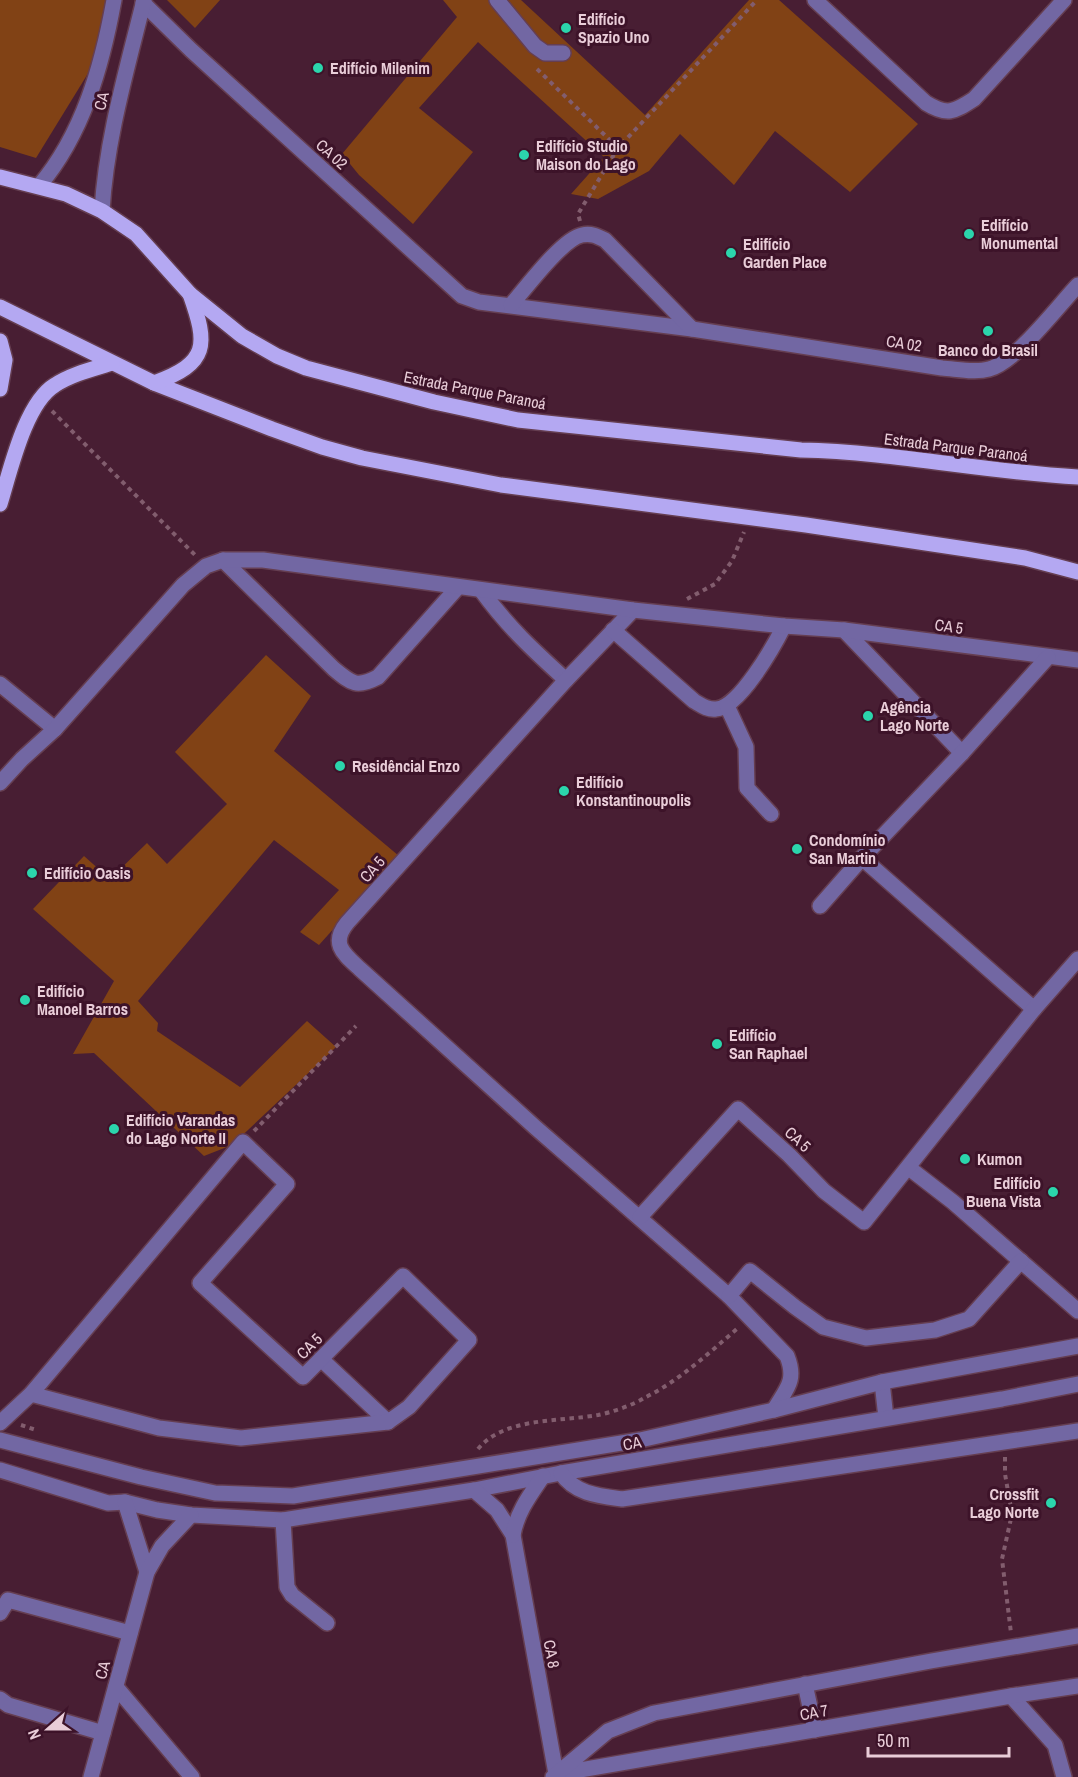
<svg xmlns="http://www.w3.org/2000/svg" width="1078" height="1777" font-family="'Archivo Narrow',sans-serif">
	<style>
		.green { fill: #814215 }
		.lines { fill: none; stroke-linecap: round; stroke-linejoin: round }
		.minor-casing { stroke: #653e51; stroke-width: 18 }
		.major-casing { stroke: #653e51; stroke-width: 18 }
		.path { stroke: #825d6e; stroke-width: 4; stroke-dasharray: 4.5 4.5; stroke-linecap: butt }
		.minor { stroke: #7267a3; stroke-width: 15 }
		.major { stroke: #b4a8f2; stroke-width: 15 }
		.poi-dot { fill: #2bd5ac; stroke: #3d1329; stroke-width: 2 }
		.labels { text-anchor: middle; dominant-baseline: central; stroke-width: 6; stroke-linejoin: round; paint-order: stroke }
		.poi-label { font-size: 16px; font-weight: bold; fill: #e9cdd8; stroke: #3d1329; text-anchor: start }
		.street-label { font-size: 16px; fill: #e9cdd8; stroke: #3d1329 }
	</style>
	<rect width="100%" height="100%" fill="#481e33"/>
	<g class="green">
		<path d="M0 0H108L103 49 36 158 0 147Z"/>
		<path d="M167 0H220L195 28Z"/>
		<path d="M443 0H521L645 115 749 0H779L918 124 850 192 775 131 734 185 680 134 649 171 598 199 571 194 604 157 478 42 419 108 473 152 413 224 359 175 342 154 457 17Z"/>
		<path d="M266 655 311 696 274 751 399 856 319 945 300 932 339 890 274 840 138 1001 158 1023 157 1031 240 1087 307 1021 336 1047 232 1145 204 1156 94 1053 73 1054 114 981 33 909 84 856 110 879 147 843 167 864 227 804 175 752Z"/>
	</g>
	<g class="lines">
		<g class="minor-casing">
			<g id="minor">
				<path d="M497 0 535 46 545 53H563"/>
				<path d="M815 0 926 103C947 116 954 112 974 99L1064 0"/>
				<path d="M143 3 191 50 462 296 479 302 692 329 942 368C957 369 975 373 989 369 1016 362 1058 306 1078 285"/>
				<path d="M39 186C83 134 102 66 114 0"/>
				<path d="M102 211C106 140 127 69 144 0"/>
				<path d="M511 305C526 288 562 239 582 235 591 233 597 236 605 240L692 329"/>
				<path d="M223 560 334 669C352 684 357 688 378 677L458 587"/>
				<path d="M481 590C508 627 533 650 566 680"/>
				<path d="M633 610 566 680 347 923C330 944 344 954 360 969L536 1128 729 1296 787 1356C797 1381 786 1389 774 1410"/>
				<path d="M613 630 694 701C701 705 707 710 716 709 739 708 774 646 784 626"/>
				<path d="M844 630 962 753"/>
				<path d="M0 684 55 729"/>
				<path d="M727 706 746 747 747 788 771 814"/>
				<path d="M0 783 22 759 55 729 183 585 206 566 223 560H263L633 610 784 626 844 630 1078 660"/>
				<path d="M862 858 1034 1009"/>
				<path d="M820 906 862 858 962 753 1048 657"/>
				<path d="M909 1168 953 1202 1078 1311"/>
				<path d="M640 1217 738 1109 789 1155 824 1191 864 1222 1034 1009 1078 959"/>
				<path d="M729 1296 750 1271 795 1307 823 1327 866 1338 935 1330 969 1319 1021 1261"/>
				<path d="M321 1359 388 1422"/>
				<path d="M882 1382 886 1418"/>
				<path d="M0 1423 31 1394 243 1142 287 1184 200 1283 303 1377 403 1276 469 1340 409 1407 388 1422 241 1438 159 1428 31 1394"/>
				<path d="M0 1440 141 1477 215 1493 293 1496 640 1440 774 1410 882 1382 1078 1346"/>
				<path d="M0 1470 108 1503 125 1502 157 1510 191 1515 283 1520 474 1490 561 1473 1002 1399 1078 1384"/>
				<path d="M561 1473C575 1494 599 1496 622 1499L1078 1431"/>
				<path d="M474 1490 497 1510 513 1535 556 1774"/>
				<path d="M125 1502 147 1572"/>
				<path d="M283 1520 287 1587 292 1595 327 1623"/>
				<path d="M513 1535C517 1512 530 1495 543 1476"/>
				<path d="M0 1613 8 1600 130 1633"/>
				<path d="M805 1684 815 1730"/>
				<path d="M116 1687 192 1777"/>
				<path d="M1011 1696 1055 1745 1064 1777"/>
				<path d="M0 1699 8 1705 103 1733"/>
				<path d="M557 1774 1011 1696 1078 1686"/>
				<path d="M91 1777 147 1572 162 1546 191 1515"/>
				<path d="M553 1777 608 1731 654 1713 931 1661 1078 1636"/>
			</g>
		</g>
		<g class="major-casing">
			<g id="major">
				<path d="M0 177 66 194 102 211 136 234 190 294 242 336 277 356 306 368 434 402 518 420 801 450C894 452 985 472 1078 477"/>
				<path d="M0 307 154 383 272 429 322 447 362 458 501 485 806 525 1025 558 1078 572"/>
				<path d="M0 341 5 360 0 389"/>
				<path d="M154 383C209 363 208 345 190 294"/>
				<path d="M0 504C10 472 25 403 55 385 72 374 93 369 112 363"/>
			</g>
		</g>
		<g class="path">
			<path d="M537 69 618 148"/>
			<path d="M580 221 578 214 618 148 757 0"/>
			<path d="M52 411 195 555"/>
			<path d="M687 599 715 584 732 561 744 532"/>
			<path d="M254 1131 356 1026"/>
			<path d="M21 1425 36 1430"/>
			<path d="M478 1449C504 1417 559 1422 598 1415 613 1412 633 1405 646 1397 680 1380 709 1353 738 1328"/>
			<path d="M1005 1457V1474L1012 1514 1002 1559 1011 1633"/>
		</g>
		<use href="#minor" class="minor"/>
		<use href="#major" class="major"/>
	</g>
	<g class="poi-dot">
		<circle cx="566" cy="28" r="6"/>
		<circle cx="318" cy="68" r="6"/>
		<circle cx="524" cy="155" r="6"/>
		<circle cx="969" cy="234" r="6"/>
		<circle cx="731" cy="253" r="6"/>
		<circle cx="988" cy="331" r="6"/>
		<circle cx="868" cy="716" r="6"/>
		<circle cx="340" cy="766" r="6"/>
		<circle cx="564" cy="791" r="6"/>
		<circle cx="797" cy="849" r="6"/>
		<circle cx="32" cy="873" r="6"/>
		<circle cx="25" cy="1000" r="6"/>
		<circle cx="717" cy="1044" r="6"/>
		<circle cx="114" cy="1129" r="6"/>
		<circle cx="965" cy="1159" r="6"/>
		<circle cx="1053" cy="1192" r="6"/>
		<circle cx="1051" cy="1503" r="6"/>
	</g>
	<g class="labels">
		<g class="poi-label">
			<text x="578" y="19">Edifício<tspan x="578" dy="18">Spazio Uno</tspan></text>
			<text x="330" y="68">Edifício Milenim</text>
			<text x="536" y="146">Edifício Studio<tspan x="536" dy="18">Maison do Lago</tspan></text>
			<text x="981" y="225">Edifício<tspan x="981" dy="18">Monumental</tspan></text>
			<text x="743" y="244">Edifício<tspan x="743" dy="18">Garden Place</tspan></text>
			<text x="988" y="350" text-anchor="middle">Banco do Brasil</text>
			<text x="880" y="707">Agência<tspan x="880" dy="18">Lago Norte</tspan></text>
			<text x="352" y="766">Residêncial Enzo</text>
			<text x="576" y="782">Edifício<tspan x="576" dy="18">Konstantinoupolis</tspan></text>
			<text x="809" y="840">Condomínio<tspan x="809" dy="18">San Martin</tspan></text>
			<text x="44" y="873">Edifício Oasis</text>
			<text x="37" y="991">Edifício<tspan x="37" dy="18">Manoel Barros</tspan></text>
			<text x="729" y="1035">Edifício<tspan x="729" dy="18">San Raphael</tspan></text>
			<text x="126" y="1120">Edifício Varandas<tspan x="126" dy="18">do Lago Norte II</tspan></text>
			<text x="977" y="1159">Kumon</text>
			<text x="1041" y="1183" text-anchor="end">Edifício<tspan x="1041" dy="18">Buena Vista</tspan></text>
			<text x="1039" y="1494" text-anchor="end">Crossfit<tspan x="1039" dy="18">Lago Norte</tspan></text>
		</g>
		<g class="street-label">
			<text transform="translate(101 101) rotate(-77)">CA</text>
			<text transform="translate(332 154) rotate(42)">CA 02</text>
			<text transform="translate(904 343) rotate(9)">CA 02</text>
			<text transform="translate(475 390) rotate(11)">Estrada Parque Paranoá</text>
			<text transform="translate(956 447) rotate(7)">Estrada Parque Paranoá</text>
			<text transform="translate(949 626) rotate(8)">CA 5</text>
			<text transform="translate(372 869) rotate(-48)">CA 5</text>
			<text transform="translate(798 1139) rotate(43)">CA 5</text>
			<text transform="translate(309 1346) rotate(-45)">CA 5</text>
			<text transform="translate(632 1443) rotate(-10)">CA</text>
			<text transform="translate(552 1654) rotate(80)">CA 8</text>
			<text transform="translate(102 1670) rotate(-75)">CA</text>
			<text transform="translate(814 1712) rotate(-10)">CA 7</text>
		</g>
	</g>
	<g transform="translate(48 1729) rotate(249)" stroke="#3d1329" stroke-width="4.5" paint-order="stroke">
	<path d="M0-4.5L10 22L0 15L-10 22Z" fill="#e9cdd8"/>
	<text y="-9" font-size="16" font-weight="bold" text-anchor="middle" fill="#e9cdd8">N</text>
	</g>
	<path d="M868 1747v9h141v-9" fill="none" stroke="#e9cdd8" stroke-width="3"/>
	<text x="877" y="1747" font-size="18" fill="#e9cdd8" stroke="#3d1329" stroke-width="4.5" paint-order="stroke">50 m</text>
</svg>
